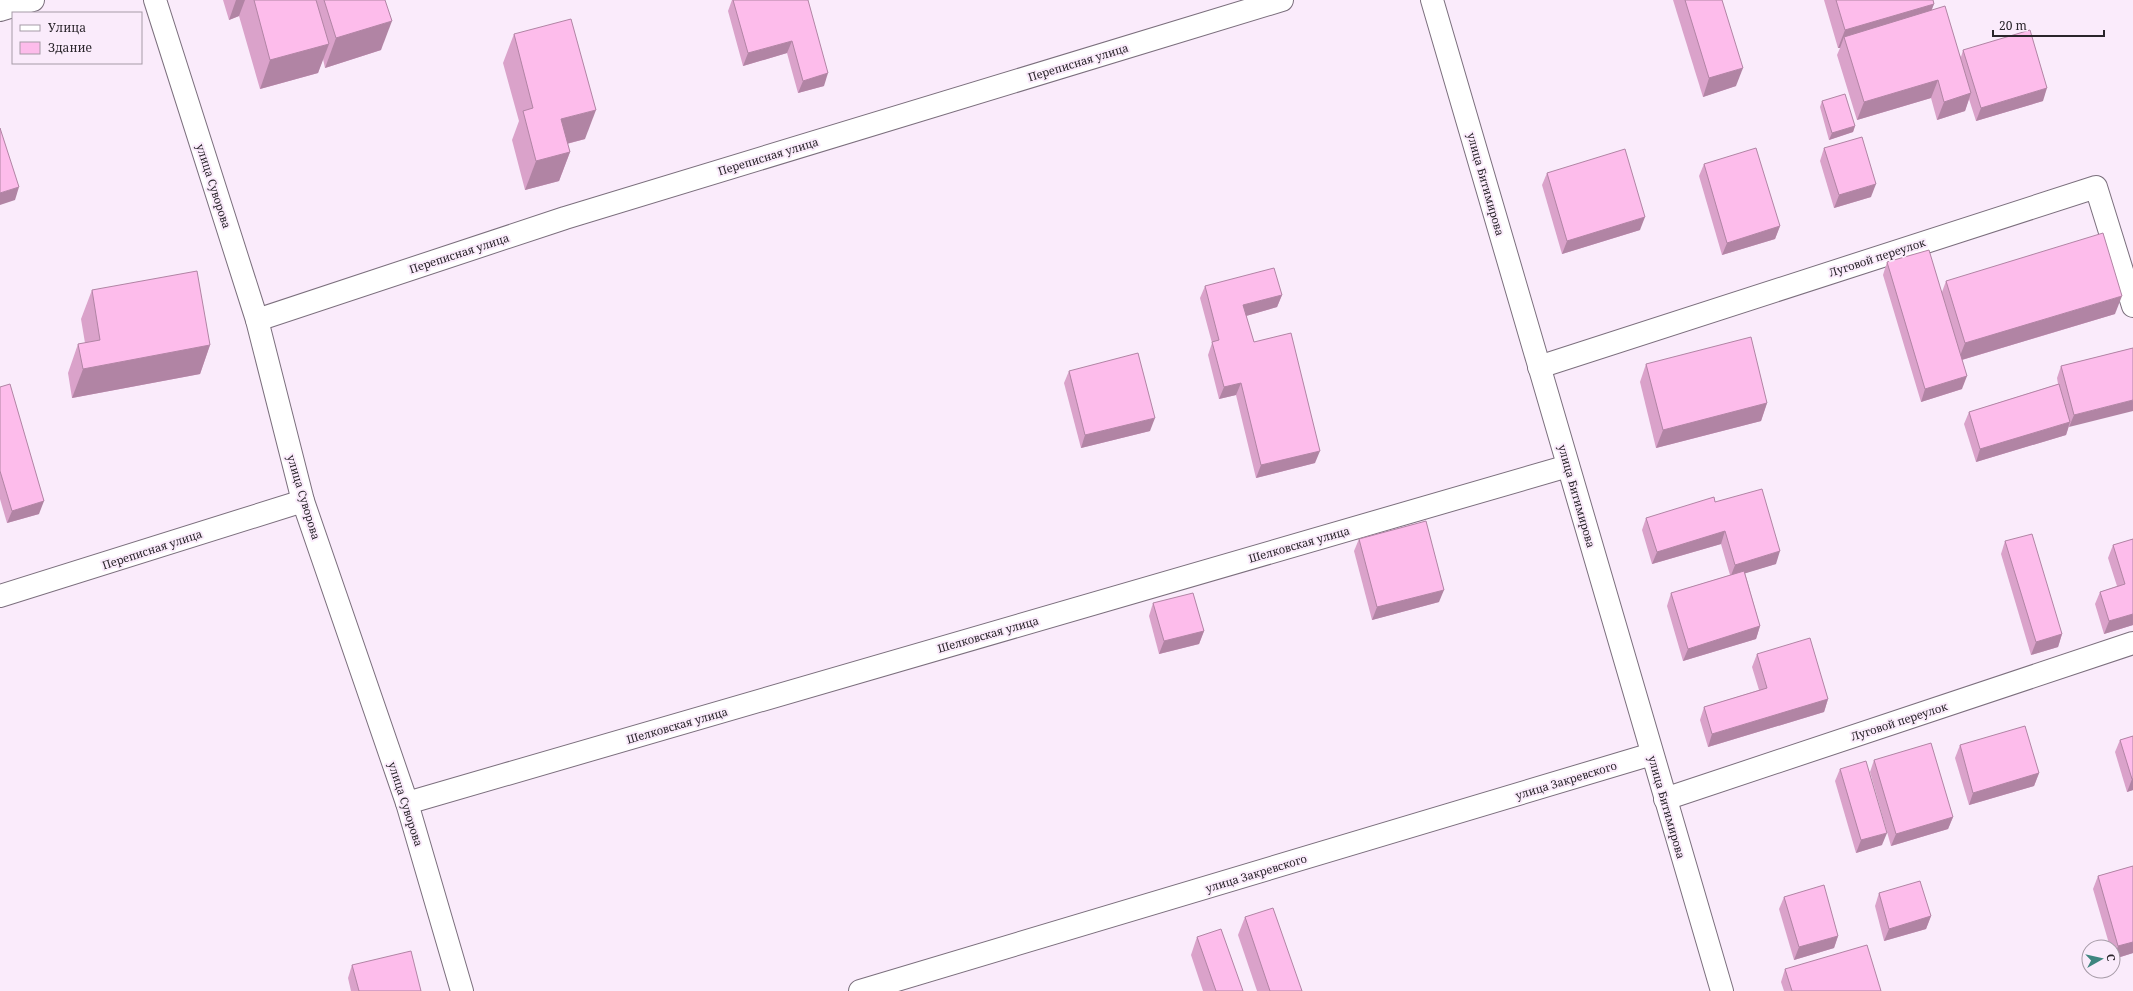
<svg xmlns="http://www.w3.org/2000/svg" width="2133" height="991" font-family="'Noto Serif',serif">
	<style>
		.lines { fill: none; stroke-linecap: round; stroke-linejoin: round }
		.street-casing { stroke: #7b6f7d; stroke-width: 24 }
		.street { stroke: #fff; stroke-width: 22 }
		.wall { fill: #daa2ca }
		.shaded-wall { fill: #b184a4 }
		.building { fill: #fdbceb; stroke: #b184a4 }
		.labels { text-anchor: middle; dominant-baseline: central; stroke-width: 4; stroke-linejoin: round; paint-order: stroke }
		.street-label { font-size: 11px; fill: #29242a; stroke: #faebfb }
	</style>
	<rect width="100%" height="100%" fill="#faebfb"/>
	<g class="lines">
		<g class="street-casing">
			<g id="street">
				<path d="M155 0 257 320 303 501 407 803 462 991"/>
				<path d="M1432 0 1722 991"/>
				<path d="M0 10 33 0"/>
				<path d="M257 320 565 218 1282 0"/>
				<path d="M1539 367 2096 187 2133 306"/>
				<path d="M0 596 303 501"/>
				<path d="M1665 799 2133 643"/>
				<path d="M407 803 1568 466"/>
				<path d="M860 991 1652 754"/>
			</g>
		</g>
		<use href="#street" class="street"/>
	</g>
	<g class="wall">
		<path d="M223 0H385L381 50 325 68 323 59 318 73 260 89 239 16 229 20Z"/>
		<path d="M732 0H808L824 86 798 93 787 53 743 66 728 11Z"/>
		<path d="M1673 0H1722L1736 86 1703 97Z"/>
		<path d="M1824 0H1933L1934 4 1931 10 1961 57 1963 50 2043 101 1976 121 1969 99 1965 111 1937 120 1931 98 1857 120 1837 55 1840 48H1838Z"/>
		<path d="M514 34 585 139 567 144 570 152 559 181 525 190 512 140 519 121 503 63Z"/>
		<path d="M1822 101 1855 126 1853 132 1829 140 1820 107Z"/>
		<path d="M1824 148 1871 197 1834 208 1820 161Z"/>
		<path d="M1704 164 1780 226 1775 239 1722 255 1699 176Z"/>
		<path d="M1547 173 1640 230 1562 254 1542 185Z"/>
		<path d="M1887 262 1942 292 1946 281 2115 314 1962 360V389L1921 402 1883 275Z"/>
		<path d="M1205 286 1282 295 1277 307 1246 316 1254 342 1315 463 1256 478 1236 395 1219 399 1208 355 1212 343 1200 298Z"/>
		<path d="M92 290 210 345 200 374 72 398 68 373 78 344 85 343 81 319Z"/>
		<path d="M2133 348 2069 427V426L2066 435 1976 462 1964 424 1969 412 2058 384 2057 378 2061 366Z"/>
		<path d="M1646 364 1767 403 1761 421 1656 448 1640 382Z"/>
		<path d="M1069 371 1150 431 1081 448 1064 383Z"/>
		<path d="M0 387 39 514 7 523 0 499Z"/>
		<path d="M1715 502 1776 564 1745 573 1760 626 1756 639 1683 661 1667 606 1671 593 1730 575 1721 544 1652 564 1642 530 1646 518Z"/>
		<path d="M1359 539 1439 602 1372 620 1354 551Z"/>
		<path d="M2133 539V625L2104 634 2095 604 2100 592 2117 586 2108 558 2113 545Z"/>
		<path d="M2005 541 2062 634 2058 647 2031 655 2001 554Z"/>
		<path d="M1153 603 1204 631 1199 644 1159 654 1149 616Z"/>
		<path d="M1757 654 1828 699 1824 712 1708 747 1700 720 1704 707 1759 690 1752 667Z"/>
		<path d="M2133 736V790L2127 792 2115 752 2120 740Z"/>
		<path d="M1960 745 2039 773 2034 786 1969 805 1955 758Z"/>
		<path d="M1874 760 1953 817 1948 829 1891 846 1870 772Z"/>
		<path d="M1840 769 1882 845 1856 853 1835 781Z"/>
		<path d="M2133 866V953L2114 959 2113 956V947H2110L2093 889 2098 876Z"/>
		<path d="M1879 893 1931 916 1926 929 1884 941 1875 906Z"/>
		<path d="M1784 897 1838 936 1834 948 1794 960 1779 909Z"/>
		<path d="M1245 917 1302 991H1257L1238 935Z"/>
		<path d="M1197 937 1243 991H1203L1191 955Z"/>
		<path d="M352 965 421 991H351L348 978Z"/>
		<path d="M1785 969 1881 991H1784L1781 982Z"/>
	</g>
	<g class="shaded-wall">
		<path d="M236 0H245L239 16 229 20Z"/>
		<path d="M1934 4 1927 22 1844 37 1840 48H1838L1845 30Z"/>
		<path d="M392 21 381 50 325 68 336 38Z"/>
		<path d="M792 41 787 53 743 66 748 53Z"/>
		<path d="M329 44 318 73 260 89 270 60Z"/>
		<path d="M1743 68 1736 86 1703 97 1709 78Z"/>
		<path d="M828 73 824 86 798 93 803 81Z"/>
		<path d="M1938 80 1931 98 1857 120 1864 102Z"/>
		<path d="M2047 88 2043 101 1976 121 1981 108Z"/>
		<path d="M1971 93 1965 111 1937 120 1944 102Z"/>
		<path d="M596 110 585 139 550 148 561 119Z"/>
		<path d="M1855 126 1853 132 1829 140 1832 133Z"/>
		<path d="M570 152 559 181 525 190 536 161Z"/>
		<path d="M1876 184 1871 197 1834 208 1839 195Z"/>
		<path d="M19 187 15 200 0 205V193Z"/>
		<path d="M1645 217 1640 230 1562 254 1567 241Z"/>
		<path d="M1780 226 1775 239 1722 255 1727 243Z"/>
		<path d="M1282 295 1277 307 1239 318 1243 305Z"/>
		<path d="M2122 296 2115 314 1958 361 1965 343Z"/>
		<path d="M210 345 200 374 72 398 83 369Z"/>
		<path d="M1967 376 1962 389 1921 402 1925 389Z"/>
		<path d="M1241 383 1236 395 1219 399 1224 387Z"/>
		<path d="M2133 400V411L2069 427 2074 415Z"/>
		<path d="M1767 403 1761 421 1656 448 1663 430Z"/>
		<path d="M1155 418 1150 431 1081 448 1085 435Z"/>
		<path d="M2070 422 2066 435 1976 462 1980 449Z"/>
		<path d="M1320 451 1315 463 1256 478 1261 465Z"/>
		<path d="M44 501 39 514 7 523 12 511Z"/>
		<path d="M1725 531 1721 544 1652 564 1657 552Z"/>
		<path d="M1780 551 1776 564 1730 578 1735 565Z"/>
		<path d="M1444 590 1439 602 1372 620 1377 607Z"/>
		<path d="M2133 614V625L2104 634 2109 621Z"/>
		<path d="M1760 626 1756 639 1683 661 1688 649Z"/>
		<path d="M1204 631 1199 644 1159 654 1164 641Z"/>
		<path d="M2062 634 2058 647 2031 655 2036 642Z"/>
		<path d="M1828 699 1824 712 1708 747 1712 734Z"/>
		<path d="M2039 773 2034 786 1969 805 1973 793Z"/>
		<path d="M2132 779H2133V790L2127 792Z"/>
		<path d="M1953 817 1948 829 1891 846 1896 834Z"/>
		<path d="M1887 833 1882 845 1856 853 1861 840Z"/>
		<path d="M1931 916 1926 929 1884 941 1889 929Z"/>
		<path d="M1838 936 1834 948 1794 960 1799 947Z"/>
		<path d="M2133 942V953L2114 959 2118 946Z"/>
	</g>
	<g class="building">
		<path d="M254 0H316L329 44 270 60Z"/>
		<path d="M324 0H385L392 21 336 38Z"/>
		<path d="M733 0H808L828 73 803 81 792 41 748 53Z"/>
		<path d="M1685 0H1722L1743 68 1709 78Z"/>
		<path d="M1836 0H1933L1934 4 1845 30Z"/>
		<path d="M1945 6 1971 93 1944 102 1938 80 1864 102 1844 37Z"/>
		<path d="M571 19 596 110 561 119 570 152 536 161 523 111 533 108 514 34Z"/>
		<path d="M2030 30 2047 88 1981 108 1963 50Z"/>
		<path d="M1845 94 1855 126 1832 133 1822 101Z"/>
		<path d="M0 128 19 187 0 193Z"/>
		<path d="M1862 137 1876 184 1839 195 1824 148Z"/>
		<path d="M1756 148 1780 226 1727 243 1704 164Z"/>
		<path d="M1625 149 1645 217 1567 241 1547 173Z"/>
		<path d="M2103 233 2122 296 1965 343 1946 281Z"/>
		<path d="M1929 250 1967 376 1925 389 1887 262Z"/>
		<path d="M1274 268 1282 295 1243 305 1254 342 1291 333 1320 451 1261 465 1241 383 1224 387 1212 342 1219 340 1205 286Z"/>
		<path d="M197 271 210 345 83 369 78 344 100 340 92 290Z"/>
		<path d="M1751 337 1767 403 1663 430 1646 364Z"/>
		<path d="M2133 348V400L2074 415 2061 366Z"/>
		<path d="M1138 353 1155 418 1085 435 1069 371Z"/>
		<path d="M10 384 44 501 12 511 0 471V387Z"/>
		<path d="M2059 384 2070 422 1980 449 1969 412Z"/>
		<path d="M1762 489 1780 551 1735 565 1725 531 1657 552 1646 518 1714 497 1715 502Z"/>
		<path d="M1426 521 1444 590 1377 607 1359 539Z"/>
		<path d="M2032 534 2062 634 2036 642 2005 541Z"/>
		<path d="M2133 539V614L2109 621 2100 592 2125 584 2113 545Z"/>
		<path d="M1744 571 1760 626 1688 649 1671 593Z"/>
		<path d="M1193 593 1204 631 1164 641 1153 603Z"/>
		<path d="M1810 638 1828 699 1712 734 1704 707 1767 688 1757 654Z"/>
		<path d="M2025 726 2039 773 1973 793 1960 745Z"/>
		<path d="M2133 736V779H2132L2120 740Z"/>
		<path d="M1931 743 1953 817 1896 834 1874 760Z"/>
		<path d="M1866 761 1887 833 1861 840 1840 769Z"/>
		<path d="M2133 866V942L2118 946 2098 876Z"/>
		<path d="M1920 881 1931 916 1889 929 1879 893Z"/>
		<path d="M1824 885 1838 936 1799 947 1784 897Z"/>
		<path d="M1273 908 1302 991H1270L1245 917Z"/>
		<path d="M1221 929 1243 991H1216L1197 937Z"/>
		<path d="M1867 945 1881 991H1792L1785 969Z"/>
		<path d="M411 951 421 991H359L352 965Z"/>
	</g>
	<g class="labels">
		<g class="street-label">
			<text transform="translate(1078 62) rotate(-17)">Переписная улица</text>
			<text transform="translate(768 156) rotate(-17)">Переписная улица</text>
			<text transform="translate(1486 184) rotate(74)">улица Битимирова</text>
			<text transform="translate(214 186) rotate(72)">улица Суворова</text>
			<text transform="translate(459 253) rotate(-18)">Переписная улица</text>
			<text transform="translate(1877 257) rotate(-18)">Луговой переулок</text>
			<text transform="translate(1577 496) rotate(74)">улица Битимирова</text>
			<text transform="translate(304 497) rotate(73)">улица Суворова</text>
			<text transform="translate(1299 544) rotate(-16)">Шелковская улица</text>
			<text transform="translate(152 549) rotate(-18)">Переписная улица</text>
			<text transform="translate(988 634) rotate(-16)">Шелковская улица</text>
			<text transform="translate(1899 721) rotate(-18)">Луговой переулок</text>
			<text transform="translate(677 725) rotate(-16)">Шелковская улица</text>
			<text transform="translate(1566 780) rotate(-17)">улица Закревского</text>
			<text transform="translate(406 804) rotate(72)">улица Суворова</text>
			<text transform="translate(1667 807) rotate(74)">улица Битимирова</text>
			<text transform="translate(1256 873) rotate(-17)">улица Закревского</text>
		</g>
	</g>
	<rect x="12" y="12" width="130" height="52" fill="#faebfb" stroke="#a69ba7"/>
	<rect x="20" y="25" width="20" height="6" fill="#ffffff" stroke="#a69ba7"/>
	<text x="48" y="32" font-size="12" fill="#29242a">Улица</text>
	<rect x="20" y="42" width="20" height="12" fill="#fdbceb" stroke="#a69ba7"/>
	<text x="48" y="52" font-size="12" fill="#29242a">Здание</text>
	<g transform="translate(2101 959) rotate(82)"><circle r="19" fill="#faebfb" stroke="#a69ba7"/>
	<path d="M0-3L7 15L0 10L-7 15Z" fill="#3e857f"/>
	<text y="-6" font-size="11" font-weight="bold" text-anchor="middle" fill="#29242a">С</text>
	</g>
	<path d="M1993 30v6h111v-6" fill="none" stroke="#29242a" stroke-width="2"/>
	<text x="1999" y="30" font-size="12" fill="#29242a" stroke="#faebfb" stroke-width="3" paint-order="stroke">20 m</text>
</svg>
